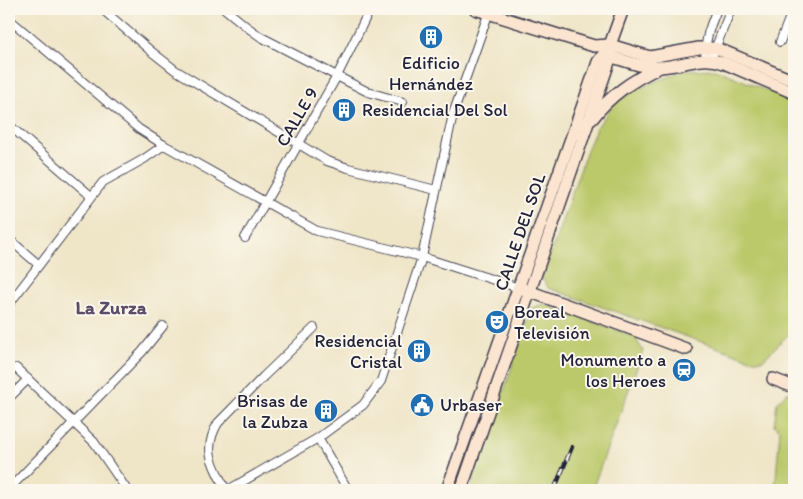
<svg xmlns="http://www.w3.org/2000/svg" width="803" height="499" font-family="Itim,sans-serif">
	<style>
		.green { fill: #bcc96b; stroke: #6f7653 }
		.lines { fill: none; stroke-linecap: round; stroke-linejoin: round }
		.minor-casing { stroke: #413f50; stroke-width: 10 }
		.secondary-casing { stroke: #413f50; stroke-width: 14 }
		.minor { stroke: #fff; stroke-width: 8 }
		.secondary { stroke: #fce5d0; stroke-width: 11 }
		.rail-casing { stroke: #22223b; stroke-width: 4.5 }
		.rail { stroke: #fbf7ec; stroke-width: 2.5; stroke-dasharray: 8; stroke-linecap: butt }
		.labels { text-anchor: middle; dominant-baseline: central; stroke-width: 4; stroke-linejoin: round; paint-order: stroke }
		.poi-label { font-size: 18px; fill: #22223b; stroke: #fbf7ec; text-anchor: start }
		.street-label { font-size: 18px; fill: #22223b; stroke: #fbf7ec }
		.neighbourhood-label { font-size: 19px; font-weight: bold; fill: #5e4c6b; stroke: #fbf7ec }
	</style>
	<rect width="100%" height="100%" fill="#fbf7ec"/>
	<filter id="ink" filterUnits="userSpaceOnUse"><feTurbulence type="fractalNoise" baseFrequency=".02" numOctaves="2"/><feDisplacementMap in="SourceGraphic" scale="10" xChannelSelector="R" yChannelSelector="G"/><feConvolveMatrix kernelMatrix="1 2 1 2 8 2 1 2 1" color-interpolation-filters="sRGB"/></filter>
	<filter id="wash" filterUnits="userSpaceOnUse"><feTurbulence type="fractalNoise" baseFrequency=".0096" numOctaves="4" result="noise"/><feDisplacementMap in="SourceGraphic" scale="20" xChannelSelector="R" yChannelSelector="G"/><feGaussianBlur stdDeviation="1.12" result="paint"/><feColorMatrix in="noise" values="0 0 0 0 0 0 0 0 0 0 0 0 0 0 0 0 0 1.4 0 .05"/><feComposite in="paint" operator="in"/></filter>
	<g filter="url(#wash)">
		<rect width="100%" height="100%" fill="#efe5c7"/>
		<g class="green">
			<path d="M715 69 794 102V329L763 360H753L548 288 542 278 587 150 597 127 613 105 634 90 685 70Z"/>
			<path d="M544 304 635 337 643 351 592 490H470L532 308Z"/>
			<path d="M787 392 794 395V490H775L780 430 774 425 777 403Z"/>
		</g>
	</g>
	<g filter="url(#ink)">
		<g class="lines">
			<g class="minor-casing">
				<g id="minor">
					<path d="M102 9 152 52 175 70 327 161 348 168 436 190"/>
					<path d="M225 9 247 27 261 37 368 92 403 102"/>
					<path d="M9 19 139 129 164 145 317 231 422 257 519 288"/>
					<path d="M780 42 793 9"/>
					<path d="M706 59C704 41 710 26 717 9"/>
					<path d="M711 59 731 9"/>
					<path d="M9 125 91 196"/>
					<path d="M245 238 337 76 370 9"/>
					<path d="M9 239 39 265"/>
					<path d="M9 304 103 182 144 159 164 145"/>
					<path d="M16 368 94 442 127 490"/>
					<path d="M9 398 28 379"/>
					<path d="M318 438 348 490"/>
					<path d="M9 489 142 352 163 326"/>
					<path d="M226 490C213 465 202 450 218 423L264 376 314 328"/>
					<path d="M228 490 318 438 363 405 381 381 422 257 453 114 490 9"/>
				</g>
			</g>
			<g class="secondary-casing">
				<g id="secondary">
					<path d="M475 9 594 46 610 45 650 57 699 48H716L794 81"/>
					<path d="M605 55C622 59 640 68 658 67 681 67 700 54 724 63L794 93"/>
					<path d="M592 119C610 95 633 80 660 67"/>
					<path d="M523 289 686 349"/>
					<path d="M773 379 794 387"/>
					<path d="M447 490 598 62 610 45 623 9"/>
					<path d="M461 490 608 65 611 56 610 45"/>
				</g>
			</g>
			<use href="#minor" class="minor"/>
			<use href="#secondary" class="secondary"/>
			<g class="rail-casing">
				<path id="rail" d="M554 490 572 447"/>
			</g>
			<use href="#rail" class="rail"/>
		</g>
	</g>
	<defs>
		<g id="building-disc" transform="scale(1.25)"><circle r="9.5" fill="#1f6fb2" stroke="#fbf7ec"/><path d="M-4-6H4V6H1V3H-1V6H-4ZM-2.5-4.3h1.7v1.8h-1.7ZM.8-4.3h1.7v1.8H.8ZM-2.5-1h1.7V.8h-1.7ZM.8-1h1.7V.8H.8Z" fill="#fff"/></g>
		<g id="theatre-disc" transform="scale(1.25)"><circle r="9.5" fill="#1f6fb2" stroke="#fbf7ec"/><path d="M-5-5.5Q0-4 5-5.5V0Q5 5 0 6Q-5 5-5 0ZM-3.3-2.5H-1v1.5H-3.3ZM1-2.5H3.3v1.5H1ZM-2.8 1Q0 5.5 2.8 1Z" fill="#fff"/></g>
		<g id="station-disc" transform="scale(1.25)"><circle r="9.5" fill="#1f6fb2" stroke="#fbf7ec"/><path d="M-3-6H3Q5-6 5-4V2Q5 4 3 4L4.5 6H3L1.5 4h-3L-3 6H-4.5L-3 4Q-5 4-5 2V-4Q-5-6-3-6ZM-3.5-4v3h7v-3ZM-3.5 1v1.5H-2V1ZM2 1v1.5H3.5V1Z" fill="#fff"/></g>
		<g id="civic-disc" transform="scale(1.25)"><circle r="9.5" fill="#1f6fb2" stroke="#fbf7ec"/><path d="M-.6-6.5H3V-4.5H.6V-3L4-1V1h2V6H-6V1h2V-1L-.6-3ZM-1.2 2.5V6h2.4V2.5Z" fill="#fff"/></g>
	</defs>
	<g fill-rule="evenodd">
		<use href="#building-disc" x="431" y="37"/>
		<use href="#building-disc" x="344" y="110"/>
		<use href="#theatre-disc" x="497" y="322"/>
		<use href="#building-disc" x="419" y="351"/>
		<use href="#station-disc" x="684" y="370"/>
		<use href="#civic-disc" x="422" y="405"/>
		<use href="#building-disc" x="326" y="411"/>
	</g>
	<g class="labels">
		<g class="poi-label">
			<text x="431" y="63" text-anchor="middle">Edificio<tspan x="431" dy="21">Hernández</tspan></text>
			<text x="362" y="110">Residencial Del Sol</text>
			<text x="514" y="312">Boreal<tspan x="514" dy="21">Televisión</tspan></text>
			<text x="402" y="341" text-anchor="end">Residencial<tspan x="402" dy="21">Cristal</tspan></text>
			<text x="666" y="360" text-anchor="end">Monumento a<tspan x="666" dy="21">los Heroes</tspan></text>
			<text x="308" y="401" text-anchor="end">Brisas de<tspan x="308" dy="21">la Zubza</tspan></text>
			<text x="440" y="405">Urbaser</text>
		</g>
		<g class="street-label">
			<text transform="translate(297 117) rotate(-60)">CALLE 9</text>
			<text transform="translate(520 232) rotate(-71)">CALLE DEL SOL</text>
		</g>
		<g class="neighbourhood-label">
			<text x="111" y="307">La Zurza</text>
		</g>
	</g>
	<rect width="803" height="499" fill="none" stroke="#fbf7ec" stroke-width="30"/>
</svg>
